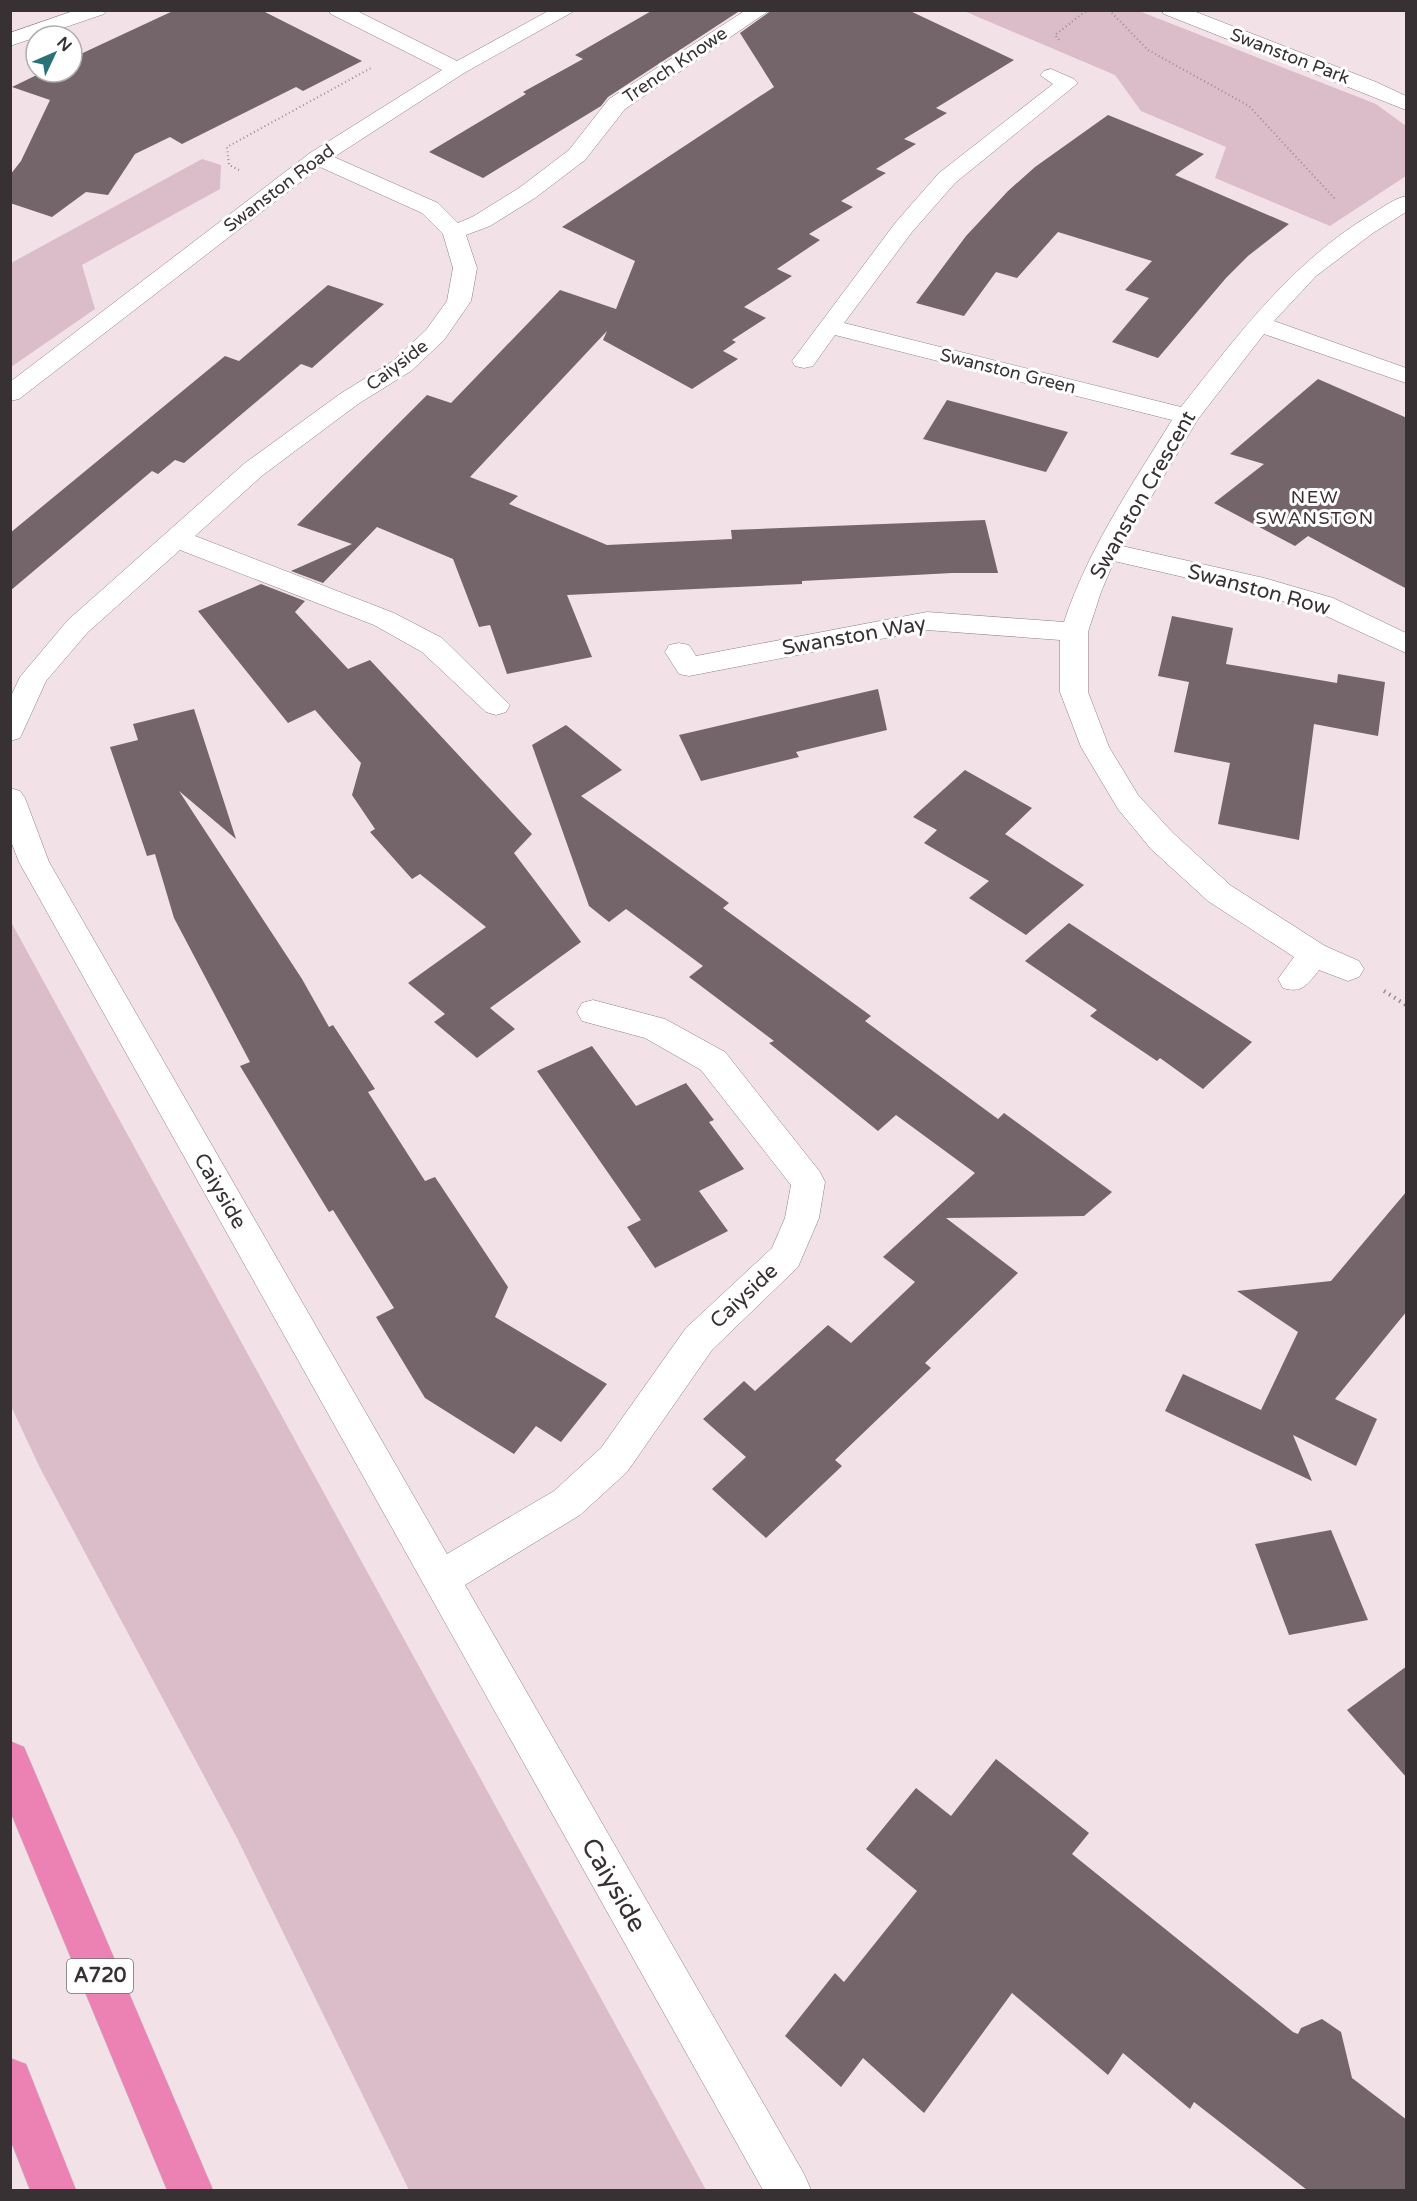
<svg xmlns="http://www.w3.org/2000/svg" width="1417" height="2201" font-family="'Varela Round',sans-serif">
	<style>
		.green { fill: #dbbdc9 }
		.building { fill: #74656b }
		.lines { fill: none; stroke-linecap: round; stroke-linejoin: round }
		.minor-casing { stroke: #908086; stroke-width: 1 }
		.highway-casing { stroke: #c7c5c6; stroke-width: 1 }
		.path-far1 { stroke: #988c90; stroke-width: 2; stroke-dasharray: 1 3; stroke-linecap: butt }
		.path { stroke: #988c90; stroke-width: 4; stroke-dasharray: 1.5 4.5; stroke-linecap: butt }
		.minor { fill: #fff; fill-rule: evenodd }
		.highway { fill: #eb82b3; fill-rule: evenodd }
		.labels { text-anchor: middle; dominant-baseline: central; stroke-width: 6; stroke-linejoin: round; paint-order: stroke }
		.far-street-label { font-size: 18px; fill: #373133; stroke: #fff }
		.far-neighbourhood-label { font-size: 18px; letter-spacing: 1.5px; fill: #3d2f35; stroke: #fff }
		.shield { fill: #fff; stroke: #736f70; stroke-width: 1.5 }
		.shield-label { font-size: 20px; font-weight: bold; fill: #373133 }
		.street-label { font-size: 21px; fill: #373133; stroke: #fff }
		.near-street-label { font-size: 26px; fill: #373133; stroke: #fff }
	</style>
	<rect width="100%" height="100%" fill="#f2e1e7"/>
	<g class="green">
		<path d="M964 11H1139L1376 104 1406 126V176L1330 226 1215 178 1226 147 1141 111 1115 75Z"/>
		<path d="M202 159 221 165 220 189 82 265 95 309 11 367V263Z"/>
		<path d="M11 922 706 2190H409L237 1838 40 1468 11 1406Z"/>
	</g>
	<g class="building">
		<path d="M175 10H261L362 61 303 91 296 87 182 144 170 137 135 154 108 195 86 192 52 217 10 203V175L21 161 50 100 12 87 43 72H72V58Z"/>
		<path d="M653 10H741L608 97 601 106 483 178 429 152 526 94 523 92 583 59 575 55Z"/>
		<path d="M772 10H908L1014 60 936 108 947 113 904 139 916 144 876 169 886 173 841 201 853 207 809 234 820 240 777 269 792 276 744 307 766 318 732 340 736 342 723 351 738 359 692 389 603 340 607 331 470 477 518 496 509 504 607 545 732 539 731 530 985 520 998 573H952L802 581V584L567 595 592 657 507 674 490 625 479 627 453 559 377 527 323 583 291 571 352 544 297 525 427 395 451 403 560 290 616 309 635 261 562 227 774 87 740 33Z"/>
		<path d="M1108 115 1204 154 1175 175 1289 224 1248 256 1226 278 1158 358 1112 342 1149 298 1125 290 1152 261 1058 232 1017 278 996 272 964 316 916 303 966 236 1008 191 1035 167Z"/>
		<path d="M328 285 384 304 312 368 301 364 184 463 175 460 158 474 152 471 10 591V533L225 356 239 361Z"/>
		<path d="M1318 379 1407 418V589L1308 536 1295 546 1214 503 1264 464 1230 454Z"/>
		<path d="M947 400 1068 432 1046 472 923 439Z"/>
		<path d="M261 584 305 601 295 612 348 669 370 660 532 834 514 853 581 942 490 1008 515 1029 477 1058 434 1022 445 1014 408 983 486 927 420 874 412 879 370 832 375 829 352 795 361 763 315 710 288 723 198 611Z"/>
		<path d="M1172 616 1233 628 1226 664 1337 683 1338 674 1385 682 1378 736 1314 724 1299 840 1218 824 1230 763 1174 752 1189 682 1158 676Z"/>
		<path d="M878 689 887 730 796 752 799 757 701 781 679 735Z"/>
		<path d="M194 709 236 839 179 791 302 979 329 1027 333 1025 375 1089 368 1092 425 1181 435 1177 508 1287 495 1317 607 1384 561 1442 536 1426 514 1454 425 1398 376 1317 394 1308 333 1210 329 1212 240 1066 250 1062 174 918 155 854 147 856 110 747 138 740 133 724Z"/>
		<path d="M566 725 622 770 581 796 729 903 723 908 871 1016 865 1021 998 1119 1004 1113 1112 1192 1084 1216 946 1218 1018 1273 925 1363 931 1368 835 1460 842 1466 766 1538 712 1489 746 1457 703 1419 744 1381 755 1391 828 1325 851 1343 915 1282 883 1257 975 1173 896 1115 878 1131 769 1043 774 1041 689 977 703 966 626 909 609 922 589 906 532 745Z"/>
		<path d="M965 770 1032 808 1005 834 1084 885 1026 935 969 898 989 881 924 843 937 830 913 817Z"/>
		<path d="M1069 923 1159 982 1252 1042 1203 1089 1160 1058 1157 1061 1090 1016 1097 1010 1025 961Z"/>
		<path d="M592 1046 636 1106 686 1083 714 1120 709 1122 744 1169 699 1191 728 1231 655 1268 627 1227 641 1220 537 1071Z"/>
		<path d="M1407 1191V1311L1335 1399 1377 1419 1356 1466 1293 1435 1312 1481 1165 1411 1183 1374 1261 1410 1298 1332 1237 1291 1331 1281Z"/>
		<path d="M1331 1530 1368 1620 1289 1635 1255 1544Z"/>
		<path d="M1407 1666V1778L1347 1710Z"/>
		<path d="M996 1759 1089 1833 1072 1854 1293 2032 1298 2034 1301 2028 1322 2019 1341 2032 1352 2078 1407 2120V2190H1307L1194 2102 1190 2109 1123 2053 1108 2075 1012 1993 924 2113 863 2058 841 2087 785 2036 835 1973 844 1982 917 1891 866 1849 916 1788 951 1816Z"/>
	</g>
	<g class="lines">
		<g class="minor-casing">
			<g id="minor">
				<path d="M76 10H107L104 14 10 46V33Z"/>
				<path d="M328 10H355L457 61 550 10H576L464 73 334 157 438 203 458 223 474 216 519 188 569 150 609 99 746 10H770L625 109 585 160 535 198 490 226 466 235 477 268 471 301 444 340 411 371 358 404 263 475 195 536 394 613 442 638 510 705 506 712 496 715 486 712 422 652 374 625 180 550 88 632 46 681 20 738 10 741V698L20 677 68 620 245 463 340 394 393 361 426 330 447 301 453 268 443 234 422 213 320 167 19 399 10 401V382L310 153 442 70 331 14Z"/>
				<path d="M1161 10H1191L1376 82 1406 96V110L1164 14Z"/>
				<path d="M1051 69 1074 79 1078 83 955 183 912 232 844 323 1181 407C1238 335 1290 264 1370 215 1382 208 1393 199 1406 196V212L1373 233 1316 276 1274 321 1406 368V383L1264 334 1198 419 1122 546 1264 578 1333 598 1406 633V653L1313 610 1261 595 1114 561 1101 592 1088 632V692L1109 747 1138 795 1173 833 1230 885 1325 946 1359 961 1364 969 1359 977 1348 981 1319 970C1308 984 1302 994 1283 988L1278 979 1294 957 1208 901 1151 849 1118 809 1081 747 1060 692V640L927 630 689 676 679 674 665 652 669 645 679 643 689 645 696 656 927 612 1064 622C1088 549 1132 485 1172 420L835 335 813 366 804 368 795 366 792 361 896 222 939 173 1053 84 1040 75 1044 71Z"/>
				<path d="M10 788 20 791 25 798 49 862 447 1554 554 1491 601 1448 686 1328 772 1248 785 1218 791 1185 701 1070 645 1038 582 1021 577 1012 582 1003 593 1000 665 1019 725 1052 820 1172 825 1182 819 1218 798 1267 712 1350 627 1472 580 1515 465 1585 804 2174 811 2190H763L19 862 10 839Z"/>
			</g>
		</g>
		<g class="highway-casing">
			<g id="highway">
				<path d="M10 1741 24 1747 213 2190H167L10 1811Z"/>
				<path d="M10 2058 26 2064 76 2190H30L10 2139Z"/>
			</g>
		</g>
		<g class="path-far1">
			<path d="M1109 10 1148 50 1249 106 1336 200"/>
			<path d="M1059 40 1055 35 1087 10"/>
			<path d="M239 170 229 165 227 147 371 68"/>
		</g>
		<path class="path" d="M1384 991 1406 1005"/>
		<use href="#minor" class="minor"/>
		<use href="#highway" class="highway"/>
	</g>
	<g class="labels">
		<g class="far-street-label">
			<text transform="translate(1290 56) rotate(21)">Swanston Park</text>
			<text transform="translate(675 65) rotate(-34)">Trench Knowe</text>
			<text transform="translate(279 188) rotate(-37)">Swanston Road</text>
			<text transform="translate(397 365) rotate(-37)">Caiyside</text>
			<text transform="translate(1008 371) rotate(14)">Swanston Green</text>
		</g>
		<g class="far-neighbourhood-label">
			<text x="1315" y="497">NEW<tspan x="1315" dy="21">SWANSTON</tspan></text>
		</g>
		<rect class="shield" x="67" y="1959" width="66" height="34" rx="4.5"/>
		<g class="shield-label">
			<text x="100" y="1976">A720</text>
		</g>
		<g class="street-label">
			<text transform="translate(1143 495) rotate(-60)">Swanston Crescent</text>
			<text transform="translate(1259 590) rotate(15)">Swanston Row</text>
			<text transform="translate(854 636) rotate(-10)">Swanston Way</text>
			<text transform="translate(220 1191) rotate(60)">Caiyside</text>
			<text transform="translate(744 1296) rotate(-43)">Caiyside</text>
		</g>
		<g class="near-street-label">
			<text transform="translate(614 1885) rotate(60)">Caiyside</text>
		</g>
	</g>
	<rect width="1417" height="2201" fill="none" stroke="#373133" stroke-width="24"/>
	<g transform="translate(54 54) rotate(46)"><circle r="28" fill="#ffffff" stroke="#afadad" stroke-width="1.5"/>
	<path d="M0-4.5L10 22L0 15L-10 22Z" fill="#297378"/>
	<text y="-9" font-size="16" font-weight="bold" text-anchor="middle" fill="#373133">N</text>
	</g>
</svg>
